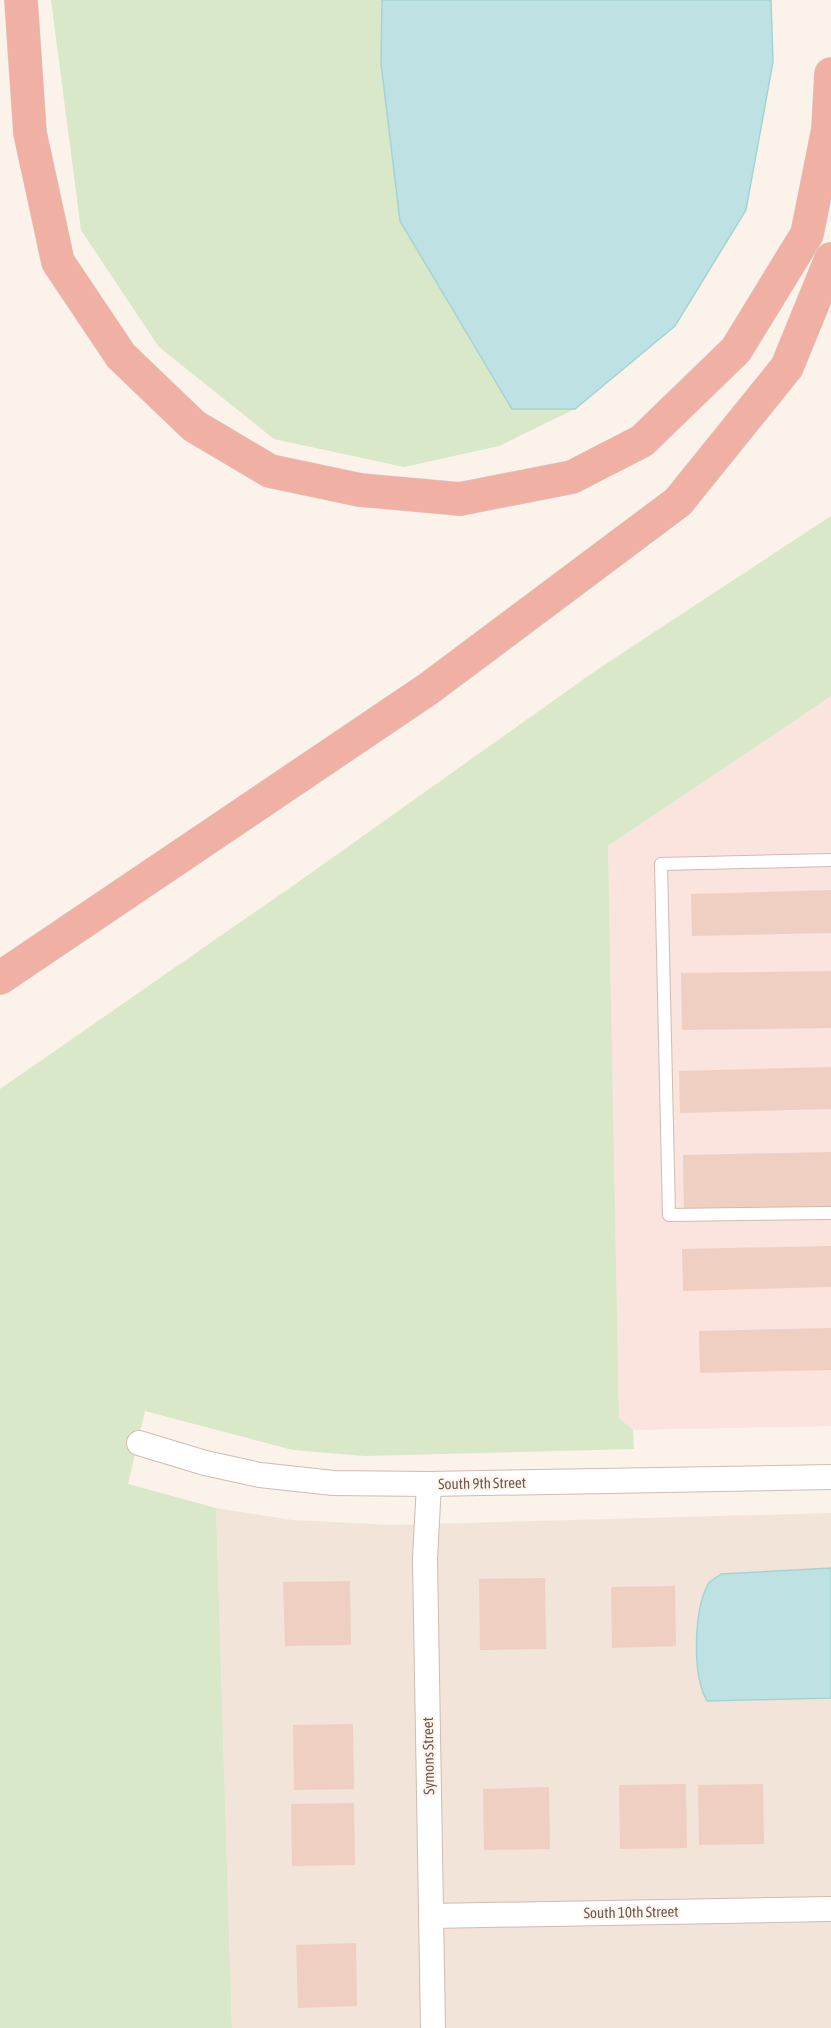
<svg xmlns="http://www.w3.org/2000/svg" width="831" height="2028" font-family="'Asap Condensed',sans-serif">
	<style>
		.residential { fill: #f2e4d8 }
		.commercial { fill: #fbe3de }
		.green { fill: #d8e8c8 }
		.water { fill: #bee2e4; stroke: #a5d3d5; stroke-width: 1.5 }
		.building { fill: #efcfc2 }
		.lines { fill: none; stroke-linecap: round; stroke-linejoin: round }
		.lane-casing { stroke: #cfbcb2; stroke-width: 14 }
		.street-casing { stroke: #cfbcb2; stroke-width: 26 }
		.highway-casing { stroke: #d8d0cd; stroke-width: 34 }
		.lane { stroke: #fff; stroke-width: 12 }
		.street { stroke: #fff; stroke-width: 24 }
		.highway { stroke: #f1b0a4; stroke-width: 33 }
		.labels { text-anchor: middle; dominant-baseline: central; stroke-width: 5; stroke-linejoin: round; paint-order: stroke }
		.street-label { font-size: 15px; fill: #74584e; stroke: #fef7ef }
	</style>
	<rect width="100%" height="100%" fill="#fbf2e9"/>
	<path class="residential" d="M216 1508 292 1520 392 1525 831 1513V2028H232Z"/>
	<path class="commercial" d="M831 696V1426L633 1430 619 1418 608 846Z"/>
	<g class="green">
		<path d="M51 0H382L381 63 400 221 512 409H575L499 446 404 467 274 439 159 347 81 230Z"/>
		<path d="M831 516V696L608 846 619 1418 633 1430 634 1449 365 1456 293 1450 145 1411 128 1484 216 1508 232 2028H0V1089L294 885 598 669Z"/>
	</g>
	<g class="water">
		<path d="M382 0H771L773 62 746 210 675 326 575 409H512L400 221 381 63Z"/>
		<path d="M831 1568V1698L707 1701C692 1675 694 1613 707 1586 709 1581 716 1578 721 1574Z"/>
	</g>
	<g class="building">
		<path d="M831 890V933L692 936 691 894Z"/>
		<path d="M831 971V1028L682 1030 681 973Z"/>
		<path d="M831 1067V1109L680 1113 679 1071Z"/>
		<path d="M831 1152V1209L684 1212 683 1155Z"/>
		<path d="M831 1246V1287L683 1291 682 1249Z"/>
		<path d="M831 1328V1370L700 1373 699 1331Z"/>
		<path d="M545 1578 546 1649 480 1650 479 1579Z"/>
		<path d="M350 1581 351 1645 285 1646 283 1582Z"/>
		<path d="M675 1586 676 1646 612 1648 611 1587Z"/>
		<path d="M353 1724 354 1789 294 1790 293 1725Z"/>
		<path d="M686 1784 687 1848 620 1849 619 1785Z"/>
		<path d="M763 1784 764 1844 699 1845 698 1785Z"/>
		<path d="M549 1787 550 1849 484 1850 483 1789Z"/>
		<path d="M354 1803 355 1865 292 1866 291 1804Z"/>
		<path d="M356 1943 357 2006 298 2008 296 1945Z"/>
	</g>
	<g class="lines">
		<g class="lane-casing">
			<path id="lane" d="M831 860 661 864 669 1215 831 1213"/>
		</g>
		<g class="street-casing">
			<g id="street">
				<path d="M139 1443 205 1463 260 1475 333 1483 429 1484 831 1477"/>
				<path d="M429 1484 425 1559 433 2028"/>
				<path d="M431 1916 831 1909"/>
			</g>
		</g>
		<g class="highway-casing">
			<g id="highway">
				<path d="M21 0 30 133 58 262 121 356 194 426 270 471 360 490 460 499 572 477 642 441 736 350 807 234 828 129 831 74"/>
				<path d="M0 978 428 689 678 502 787 367 831 259"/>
			</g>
		</g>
		<use href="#lane" class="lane"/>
		<use href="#street" class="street"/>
		<use href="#highway" class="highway"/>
	</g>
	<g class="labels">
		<g class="street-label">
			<text transform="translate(482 1483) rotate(-1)">South 9th Street</text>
			<text transform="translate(428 1756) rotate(-91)">Symons Street</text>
			<text transform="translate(631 1912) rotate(-1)">South 10th Street</text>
		</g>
	</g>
</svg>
